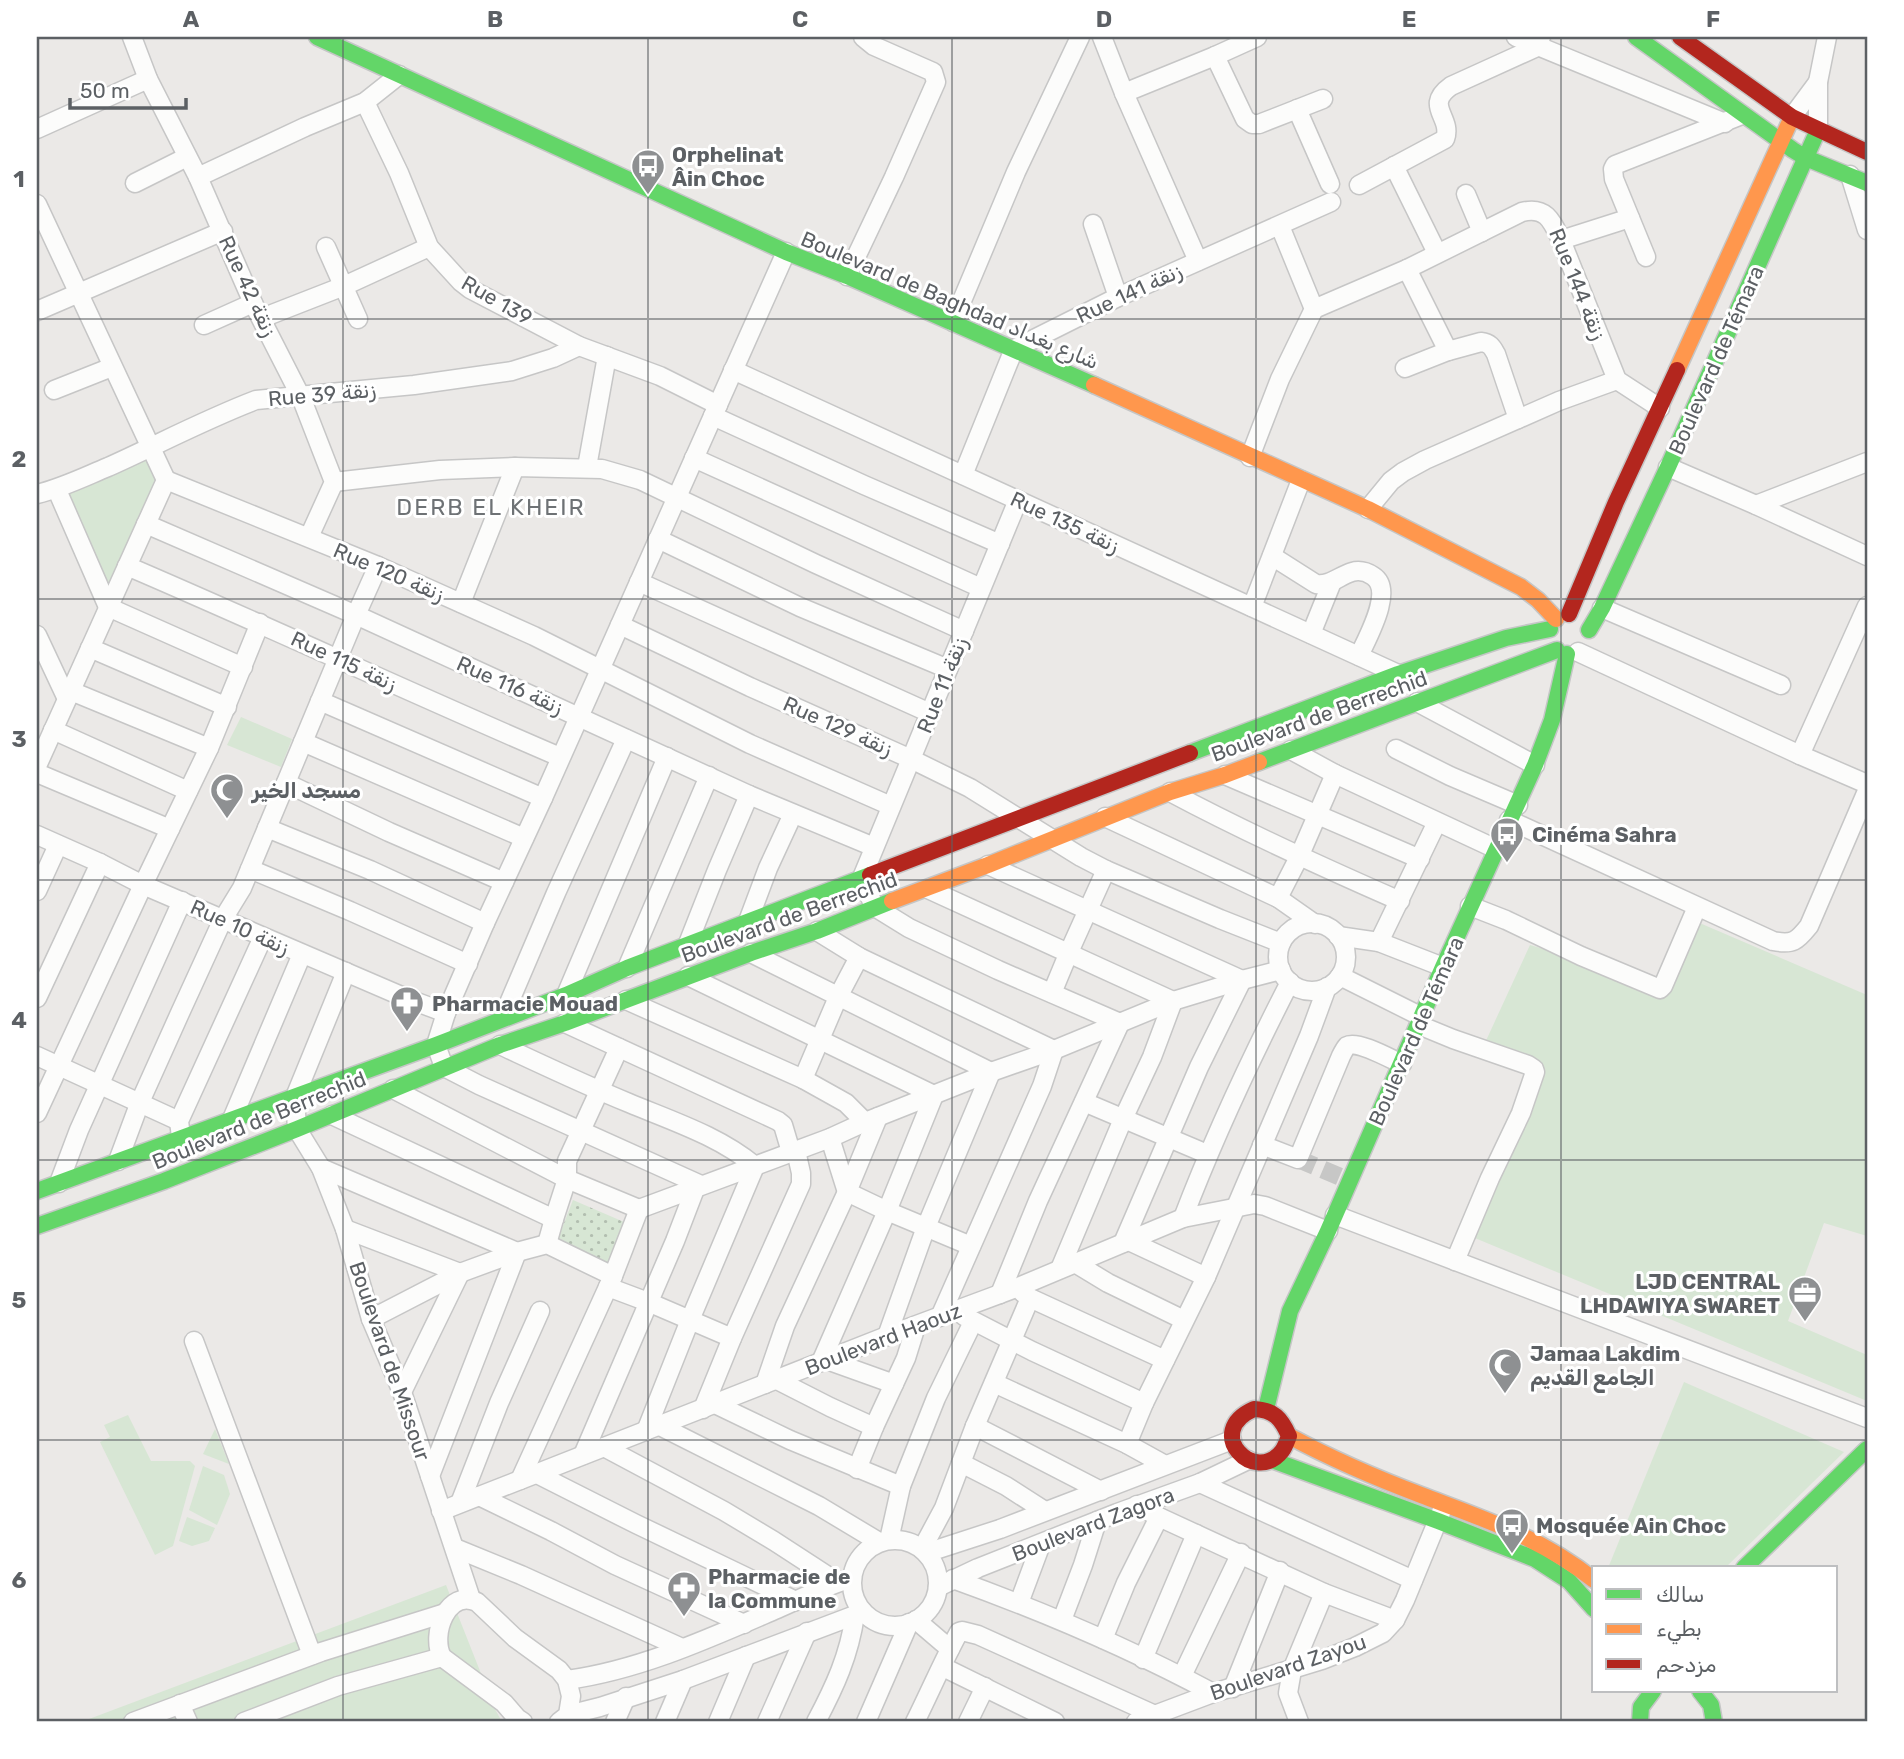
<svg xmlns="http://www.w3.org/2000/svg" width="1904" height="1759" font-family="Rubik,'Noto Naskh Arabic',sans-serif">
	<style>
		.grass { fill: url(#grass-dots) }
		.green { fill: #d7e6d4 }
		.lines { fill: none; stroke-linecap: round; stroke-linejoin: round }
		.street-tunnel { stroke: #c7c7c6; stroke-width: 18; stroke-dasharray: 18 9; stroke-linecap: butt }
		.street-casing { stroke: #c6c6c6; stroke-width: 21 }
		.fast-casing { stroke: #c5c6c6; stroke-width: 19 }
		.slow-casing { stroke: #c5c6c6; stroke-width: 19 }
		.jam-casing { stroke: #c5c6c6; stroke-width: 19 }
		.street { stroke: #fcfcfb; stroke-width: 18 }
		.fast { stroke: #63d668; stroke-width: 16 }
		.slow { stroke: #ff974d; stroke-width: 16 }
		.jam { stroke: #b3261e; stroke-width: 16 }
		.grid { fill: none; stroke: #5c6064; stroke-width: 2; stroke-opacity: 0.55 }
		.labels { text-anchor: middle; dominant-baseline: central; stroke-width: 6; stroke-linejoin: round; paint-order: stroke }
		.poi-label { font-size: 21px; font-weight: bold; fill: #5c6064; stroke: #fff; text-anchor: start }
		.street-label { font-size: 21px; fill: #5c6064; stroke: #fff }
		.neighbourhood-label { font-size: 23px; letter-spacing: 2px; fill: #6e7275; stroke: #fff }
		.neatline { fill: none; stroke: #5c6064; stroke-width: 2.5 }
		.grid-label { font-size: 23px; text-anchor: middle; font-weight: bold; fill: #5c6064 }
	</style>
	<defs>
		<pattern id="grass-dots" width="8" height="8" patternUnits="userSpaceOnUse" patternTransform="scale(1.75)"><rect width="8" height="8" fill="#d7e6d4"/><path d="M2 2h.1M6 6h.1" fill="none" stroke="#b2beb0" stroke-width="1.8" stroke-linecap="round"/></pattern>
	</defs>
	<rect width="100%" height="100%" fill="#ebe9e7"/>
	<path class="grass" d="M573 1200 631 1225 610 1271 555 1246Z"/>
	<g class="green">
		<path d="M146 453 158 484 108 590 62 491Z"/>
		<path d="M241 717 292 739 281 767 227 745Z"/>
		<path d="M1688 918 1867 995V1236L1824 1223 1788 1321 1867 1355V1401L1470 1236 1536 1067 1484 1045 1530 945 1655 981Z"/>
		<path d="M1684 1382 1844 1452 1725 1568H1608Z"/>
		<path d="M128 1415 151 1461H190L195 1466 173 1546 155 1555 100 1442 110 1437 104 1425Z"/>
		<path d="M215 1429 229 1464 203 1454Z"/>
		<path d="M203 1466 224 1475 230 1494 217 1525 189 1510Z"/>
		<path d="M187 1517 215 1528 209 1541 192 1546 179 1541Z"/>
		<path d="M446 1585 495 1709 502 1722H81Z"/>
	</g>
	<g class="lines">
		<path class="street-tunnel" d="M1298 1159 1350 1181"/>
		<g class="street-casing">
			<g id="street">
				<path d="M132 37 148 79 198 177 253 303 301 397 334 482 309 537"/>
				<path d="M1102 37 1124 93 1198 261"/>
				<path d="M1516 37 1725 123"/>
				<path d="M1215 56 1245 119 1252 124H1259L1323 99"/>
				<path d="M1124 93 1215 56 1257 37"/>
				<path d="M365 102 399 173 429 247 461 282 470 289 579 346 660 376 718 405"/>
				<path d="M1297 109 1330 184"/>
				<path d="M1792 117 1818 82"/>
				<path d="M37 129 148 79"/>
				<path d="M1818 130V82L1827 37"/>
				<path d="M1394 166 1437 253"/>
				<path d="M1850 175 1867 230"/>
				<path d="M198 177 305 127 365 102 399 75"/>
				<path d="M135 183 187 157"/>
				<path d="M1359 185 1445 139C1453 117 1423 106 1451 86L1537 47 1541 37"/>
				<path d="M1466 194 1482 232"/>
				<path d="M37 204 166 480"/>
				<path d="M1093 224 1118 297"/>
				<path d="M1280 226 1314 309"/>
				<path d="M1561 240 1630 218"/>
				<path d="M326 247 358 319"/>
				<path d="M1646 257 1614 179 1613 169 1615 165 1742 115"/>
				<path d="M1407 269 1448 351"/>
				<path d="M847 276 894 177 936 82 933 72 874 46 863 37"/>
				<path d="M37 311 223 231"/>
				<path d="M262 318 344 286 429 247"/>
				<path d="M953 322 1016 172 1080 37"/>
				<path d="M204 325 253 303"/>
				<path d="M1405 368 1448 351 1481 342C1490 343 1492 347 1496 354L1518 419"/>
				<path d="M733 370 1398 674"/>
				<path d="M54 390 112 367"/>
				<path d="M713 416 864 485 1000 544"/>
				<path d="M1250 457 1280 379 1314 309 1407 269 1522 212C1546 206 1552 221 1561 240L1617 380 1660 408"/>
				<path d="M694 458 981 588"/>
				<path d="M587 467 607 356"/>
				<path d="M1668 467 1756 505 1867 556"/>
				<path d="M963 475 1014 349 1118 297 1331 202"/>
				<path d="M166 480 378 566 534 636 750 744 891 806"/>
				<path d="M334 482 440 470 515 467 602 469 640 480 816 564 964 631"/>
				<path d="M57 490 108 607 243 667"/>
				<path d="M37 494C62 488 84 477 108 467 157 445 206 419 256 400L414 385 512 371 553 358 579 346"/>
				<path d="M1756 505 1867 462"/>
				<path d="M1368 509 1391 481 1403 472 1425 460 1559 401 1617 380"/>
				<path d="M146 524 356 615 749 795 874 847"/>
				<path d="M658 539 800 607 948 669"/>
				<path d="M1272 556 1316 584C1330 586 1339 576 1352 572 1359 570 1367 572 1373 576 1395 590 1367 638 1359 656"/>
				<path d="M127 566C272 628 415 695 560 757"/>
				<path d="M639 582 930 713"/>
				<path d="M461 603 515 467"/>
				<path d="M1252 607 1301 480"/>
				<path d="M1602 608 1781 685"/>
				<path d="M620 625 750 687 911 759 970 788 1081 857 1106 870 1220 919 1281 943"/>
				<path d="M1311 634 1332 582"/>
				<path d="M37 635 67 699"/>
				<path d="M90 648 227 707"/>
				<path d="M1578 652 1800 755 1867 784"/>
				<path d="M71 691 209 748"/>
				<path d="M320 701 543 798"/>
				<path d="M1417 702 1535 765"/>
				<path d="M53 730 188 791"/>
				<path d="M303 742 524 838"/>
				<path d="M1396 749 1450 776 1518 805"/>
				<path d="M1291 750 1335 774 1496 849"/>
				<path d="M1800 755 1867 606"/>
				<path d="M37 766 166 480"/>
				<path d="M37 773 170 829"/>
				<path d="M1225 775 1420 859"/>
				<path d="M286 783 389 832 504 882"/>
				<path d="M1170 792C1245 832 1322 867 1400 901"/>
				<path d="M1105 817 1278 898 1315 924"/>
				<path d="M1509 820 1773 941C1793 945 1797 941 1809 926L1867 791"/>
				<path d="M267 828 370 870 485 923"/>
				<path d="M37 835 100 863 143 885 406 998 446 1013"/>
				<path d="M988 865 1242 980 1199 1067 1123 1243"/>
				<path d="M250 869 350 911 468 964"/>
				<path d="M928 889 1173 1001 1152 1057 1123 1119 1060 1269"/>
				<path d="M37 891 58 845"/>
				<path d="M1278 898 1299 857 1335 774"/>
				<path d="M1470 906 1506 920 1581 956 1660 989 1663 986 1697 907"/>
				<circle cx="1312" cy="957" r="34"/>
				<path d="M747 924 768 868 793 814"/>
				<path d="M817 931 859 957 1054 1050 1042 1086 940 1317"/>
				<path d="M1338 936 1379 942 1443 967"/>
				<path d="M1379 942 1437 822"/>
				<path d="M687 946 717 870 749 795"/>
				<path d="M751 953 991 1072 926 1227 887 1336"/>
				<path d="M627 968 709 776"/>
				<path d="M346 972 295 1097 297 1129 321 1168 345 1229 371 1319 402 1392 471 1599"/>
				<path d="M688 976 934 1095 887 1211 821 1362"/>
				<path d="M1340 976 1422 1017"/>
				<path d="M1052 993 1069 952 1106 870"/>
				<path d="M566 995 667 757"/>
				<path d="M37 998 100 863"/>
				<path d="M626 1000 803 1079 846 1103 865 1122"/>
				<path d="M503 1017 556 893 626 739"/>
				<path d="M565 1023 778 1121 783 1125 791 1152"/>
				<path d="M1419 1025 1453 1039 1528 1065 1534 1069 1535 1072 1521 1113 1490 1178 1455 1261"/>
				<path d="M500 1045C543 1065 585 1085 629 1103 672 1121 719 1136 755 1166L690 1320 646 1431"/>
				<path d="M37 1056 179 1121"/>
				<path d="M803 1079 838 997 859 957"/>
				<path d="M393 1089 567 1179 639 1209"/>
				<path d="M1084 1102 1207 1154"/>
				<path d="M37 1113 143 885 209 748 260 623"/>
				<path d="M332 1115 554 1219"/>
				<path d="M232 1119 302 954"/>
				<path d="M181 1137 179 1121 263 937"/>
				<path d="M830 1138 847 1192 887 1211 971 1246"/>
				<path d="M1262 1145 1298 1159 1341 1056C1342 1054 1345 1048 1347 1046 1357 1040 1391 1059 1402 1064"/>
				<path d="M118 1161 140 1102 180 1013 223 919 242 888 356 615 378 566"/>
				<path d="M321 1168 517 1252 430 1476"/>
				<path d="M59 1183 79 1130 182 901"/>
				<path d="M701 1185 479 1085 444 1067 436 1045 446 1013 485 923 543 798 786 252"/>
				<path d="M639 1209 830 1138 865 1122 991 1072 1054 1050 1173 1001 1242 980 1281 970"/>
				<path d="M1335 1215 1867 1418"/>
				<path d="M1183 1218C1214 1137 1250 1060 1290 982"/>
				<path d="M345 1229 460 1273 402 1392"/>
				<path d="M1129 1241 1206 1277"/>
				<path d="M547 1244 554 1219 567 1179V1161L619 1048"/>
				<path d="M1075 1263 1108 1283 1184 1320"/>
				<path d="M608 1287 648 1302 732 1338"/>
				<path d="M1023 1293 1030 1298 1165 1360"/>
				<path d="M1000 1294 1038 1201 1120 1023 998 970 909 928 875 907 861 880 1018 500"/>
				<path d="M964 1316 1032 1351 1144 1403"/>
				<path d="M371 1319 460 1273 517 1252 547 1244 613 1276"/>
				<path d="M194 1341 312 1655"/>
				<path d="M827 1360 894 1384"/>
				<path d="M777 1380 830 1407 874 1427"/>
				<path d="M994 1383 1127 1444 1165 1465"/>
				<path d="M765 1384 785 1326 847 1192 878 1117"/>
				<path d="M715 1404 790 1440 901 1486"/>
				<path d="M703 1409 732 1338 801 1184V1173L796 1151"/>
				<path d="M660 1426 819 1506 879 1542"/>
				<path d="M975 1426 1101 1491"/>
				<path d="M1127 1444 1144 1403 1206 1277 1309 1036 1327 987"/>
				<path d="M604 1447 724 1511 774 1541 837 1582"/>
				<path d="M583 1455 675 1241 695 1189"/>
				<path d="M961 1463 1006 1486 1045 1511"/>
				<path d="M857 1469 874 1427 906 1358 916 1326"/>
				<path d="M537 1474 636 1524 796 1601"/>
				<path d="M520 1480 613 1276 639 1209"/>
				<path d="M1200 1483 1413 1580"/>
				<path d="M479 1496 551 1531 615 1565 744 1624"/>
				<path d="M460 1503 499 1403 540 1311"/>
				<path d="M1137 1505 1159 1517 1324 1593 1395 1620"/>
				<path d="M441 1511 887 1336 1016 1288 1183 1218 1254 1204 1265 1206 1328 1231"/>
				<circle cx="895" cy="1583" r="43"/>
				<path d="M889 1540 901 1486 936 1398 973 1322"/>
				<path d="M455 1548 521 1575 682 1648"/>
				<path d="M922 1549 944 1508 975 1426 1030 1298"/>
				<path d="M926 1553 1000 1529 1232 1440"/>
				<path d="M953 1579C1042 1611 1129 1648 1213 1693"/>
				<path d="M938 1587 978 1568 1117 1513 1200 1483 1248 1460"/>
				<path d="M1019 1603 1041 1544"/>
				<path d="M916 1620 950 1649"/>
				<path d="M1062 1620 1083 1565 1097 1521"/>
				<path d="M1103 1639 1126 1583 1159 1517"/>
				<path d="M1143 1659 1196 1534"/>
				<path d="M943 1667 1055 1722"/>
				<path d="M1182 1676 1241 1553"/>
				<path d="M567 1680C640 1670 710 1638 777 1609 802 1598 826 1586 852 1578"/>
				<path d="M1233 1688 1280 1571"/>
				<path d="M180 1704 188 1722"/>
				<path d="M568 1715 600 1707 683 1680 863 1612"/>
				<path d="M133 1722 321 1652 445 1613"/>
				<path d="M244 1722 338 1686 442 1657"/>
				<path d="M523 1722 517 1718 504 1703 442 1657C430 1634 448 1588 477 1602L515 1638 559 1670 567 1680 571 1696 568 1715 559 1722"/>
				<path d="M615 1722 626 1697"/>
				<path d="M665 1722 683 1680"/>
				<path d="M718 1722 746 1656"/>
				<path d="M767 1722 807 1632"/>
				<path d="M816 1722C835 1686 849 1656 855 1615"/>
				<path d="M866 1722 909 1623"/>
				<path d="M915 1722C930 1692 943 1661 959 1632L962 1631 978 1635 1155 1715"/>
				<path d="M968 1722 985 1687"/>
				<path d="M1136 1722 1213 1693 1322 1660 1355 1647 1383 1633 1395 1620 1405 1600 1442 1510"/>
				<path d="M1299 1722 1288 1693 1292 1670 1324 1593"/>
			</g>
		</g>
		<g class="fast-casing">
			<g id="fast">
				<path d="M317 37 786 252 847 276 1094 385"/>
				<path d="M1636 37 1793 150 1806 158 1867 183"/>
				<path d="M1589 630 1602 608 1668 467 1818 130"/>
				<path d="M1190 753 1398 674 1506 638 1550 629"/>
				<path d="M1259 762 1557 650"/>
				<path d="M37 1191 436 1045 566 995 627 968 870 875"/>
				<path d="M37 1226 164 1181 297 1129 500 1045 565 1023 751 953 817 931 892 901"/>
				<path d="M1266 1409 1290 1311 1328 1231 1443 967 1535 765 1552 720 1567 654"/>
				<path d="M1272 1460 1438 1521 1535 1559 1569 1581 1594 1609"/>
				<path d="M1744 1568 1867 1449"/>
				<path d="M1700 1691 1711 1705 1714 1722"/>
				<path d="M1640 1722 1641 1707 1653 1691"/>
			</g>
		</g>
		<g class="slow-casing">
			<g id="slow">
				<path d="M1677 370 1792 117"/>
				<path d="M1094 385 1368 509 1521 587 1538 600 1556 619"/>
				<path d="M892 901 988 865 1170 792 1225 775 1259 762"/>
				<path d="M1289 1436C1332 1459 1376 1478 1421 1495 1484 1519 1540 1537 1594 1580"/>
			</g>
		</g>
		<g class="jam-casing">
			<g id="jam">
				<path d="M1680 37 1792 117 1867 152"/>
				<path d="M1569 614 1616 502 1677 370"/>
				<path d="M870 875 1190 753"/>
				<path d="M1254 1409C1274 1410 1281 1418 1289 1436 1287 1441 1285 1447 1282 1451 1255 1486 1202 1432 1254 1409Z"/>
			</g>
		</g>
		<use href="#street" class="street"/>
		<use href="#fast" class="fast"/>
		<use href="#slow" class="slow"/>
		<use href="#jam" class="jam"/>
	</g>
	<path class="grid" d="M343 37V1722M648 37V1722M952 37V1722M1256 37V1722M1561 37V1722M37 319H1867M37 599H1867M37 880H1867M37 1160H1867M37 1440H1867"/>
	<defs>
		<g id="bus-pin" transform="scale(1.75)"><path d="M0 17L-7.5 6A9.5 9.5 0 1 1 7.5 6Z" fill="#8e9092" stroke="#fff"/><path d="M-5-6H5V4H4V6H2V4H-2V6H-4V4H-5ZM-3.5-4V0h7V-4ZM-3.5 1.2v1.5H-2V1.2ZM2 1.2v1.5H3.5V1.2Z" fill="#fff"/></g>
		<g id="mosque-pin" transform="scale(1.75)"><path d="M0 17L-7.5 6A9.5 9.5 0 1 1 7.5 6Z" fill="#8e9092" stroke="#fff"/><path d="M3.5-4.9A6 6 0 1 0 3.5 4.9A5 5 0 1 1 3.5-4.9Z" fill="#fff"/></g>
		<g id="pharmacy-pin" transform="scale(1.75)"><path d="M0 17L-7.5 6A9.5 9.5 0 1 1 7.5 6Z" fill="#8e9092" stroke="#fff"/><path d="M-2-6h4v4h4v4h-4v4h-4v-4h-4v-4h4Z" fill="#fff"/></g>
		<g id="office-pin" transform="scale(1.75)"><path d="M0 17L-7.5 6A9.5 9.5 0 1 1 7.5 6Z" fill="#8e9092" stroke="#fff"/><path d="M-6-3h4V-5.5h4V-3h4V5H-6ZM-1-4.5V-3h2v-1.5ZM-6 0V1H6V0Z" fill="#fff"/></g>
	</defs>
	<g fill-rule="evenodd">
		<use href="#bus-pin" x="648" y="166"/>
		<use href="#mosque-pin" x="227" y="790"/>
		<use href="#bus-pin" x="1507" y="834"/>
		<use href="#pharmacy-pin" x="407" y="1003"/>
		<use href="#office-pin" x="1805" y="1293"/>
		<use href="#mosque-pin" x="1505" y="1365"/>
		<use href="#bus-pin" x="1512" y="1525"/>
		<use href="#pharmacy-pin" x="684" y="1588"/>
	</g>
	<g class="labels">
		<g class="poi-label">
			<text x="672" y="154">Orphelinat<tspan x="672" dy="24">Âin Choc</tspan></text>
			<text x="252" y="790">مسجد الخير</text>
			<text x="1532" y="834">Cinéma Sahra</text>
			<text x="432" y="1003">Pharmacie Mouad</text>
			<text x="1780" y="1281" text-anchor="end">LJD CENTRAL<tspan x="1780" dy="24">LHDAWIYA SWARET</tspan></text>
			<text x="1530" y="1353">Jamaa Lakdim<tspan x="1530" dy="24">الجامع القديم</tspan></text>
			<text x="1536" y="1525">Mosquée Ain Choc</text>
			<text x="708" y="1576">Pharmacie de<tspan x="708" dy="24">la Commune</tspan></text>
		</g>
		<g class="street-label">
			<text transform="translate(1578 284) rotate(68)">Rue 144 زنقة</text>
			<text transform="translate(248 286) rotate(65)">Rue 42 زنقة</text>
			<text transform="translate(1129 293) rotate(-25)">Rue 141 زنقة</text>
			<text transform="translate(497 300) rotate(30)">Rue 139</text>
			<text transform="translate(950 300) rotate(23)">Boulevard de Baghdad شارع بغداد</text>
			<text transform="translate(1716 360) rotate(-66)">Boulevard de Témara</text>
			<text transform="translate(322 394) rotate(-5)">Rue 39 زنقة</text>
			<text transform="translate(1065 522) rotate(25)">Rue 135 زنقة</text>
			<text transform="translate(389 572) rotate(23)">Rue 120 زنقة</text>
			<text transform="translate(344 661) rotate(25)">Rue 115 زنقة</text>
			<text transform="translate(510 685) rotate(24)">Rue 116 زنقة</text>
			<text transform="translate(942 685) rotate(-68)">Rue 11 زنقة</text>
			<text transform="translate(1319 716) rotate(-20)">Boulevard de Berrechid</text>
			<text transform="translate(838 726) rotate(24)">Rue 129 زنقة</text>
			<text transform="translate(789 917) rotate(-20)">Boulevard de Berrechid</text>
			<text transform="translate(240 927) rotate(24)">Rue 10 زنقة</text>
			<text transform="translate(1416 1031) rotate(-66)">Boulevard de Témara</text>
			<text transform="translate(259 1120) rotate(-22)">Boulevard de Berrechid</text>
			<text transform="translate(883 1339) rotate(-21)">Boulevard Haouz</text>
			<text transform="translate(390 1361) rotate(71)">Boulevard de Missour</text>
			<text transform="translate(1093 1524) rotate(-21)">Boulevard Zagora</text>
			<text transform="translate(1288 1667) rotate(-19)">Boulevard Zayou</text>
		</g>
		<g class="neighbourhood-label">
			<text x="491" y="507">DERB EL KHEIR</text>
		</g>
	</g>
	<rect width="1904" height="1759" fill="none" stroke="#ffffff" stroke-width="77"/>
	<rect x="1592" y="1566" width="245" height="126" fill="#ffffff" stroke="#bebfc1" stroke-width="2"/>
	<rect x="1606" y="1589" width="35" height="10" fill="#63d668" stroke="#bebfc1" stroke-width="2"/>
	<text x="1656" y="1602" font-size="21" fill="#5c6064">سالك</text>
	<rect x="1606" y="1624" width="35" height="10" fill="#ff974d" stroke="#bebfc1" stroke-width="2"/>
	<text x="1656" y="1636" font-size="21" fill="#5c6064">بطيء</text>
	<rect x="1606" y="1659" width="35" height="10" fill="#b3261e" stroke="#bebfc1" stroke-width="2"/>
	<text x="1656" y="1672" font-size="21" fill="#5c6064">مزدحم</text>
	<path d="M70 98v10h116v-10" fill="none" stroke="#5c6064" stroke-width="3.5"/>
	<text x="80" y="98" font-size="21" fill="#5c6064" stroke="#ffffff" stroke-width="5" paint-order="stroke">50 m</text>
	<rect x="38" y="38" width="1828" height="1682" class="neatline"/>
	<g class="grid-label">
		<text x="191" y="27">A</text>
		<text x="495" y="27">B</text>
		<text x="800" y="27">C</text>
		<text x="1104" y="27">D</text>
		<text x="1409" y="27">E</text>
		<text x="1713" y="27">F</text>
		<text x="19" y="187">1</text>
		<text x="19" y="467">2</text>
		<text x="19" y="747">3</text>
		<text x="19" y="1028">4</text>
		<text x="19" y="1308">5</text>
		<text x="19" y="1588">6</text>
	</g>
</svg>
